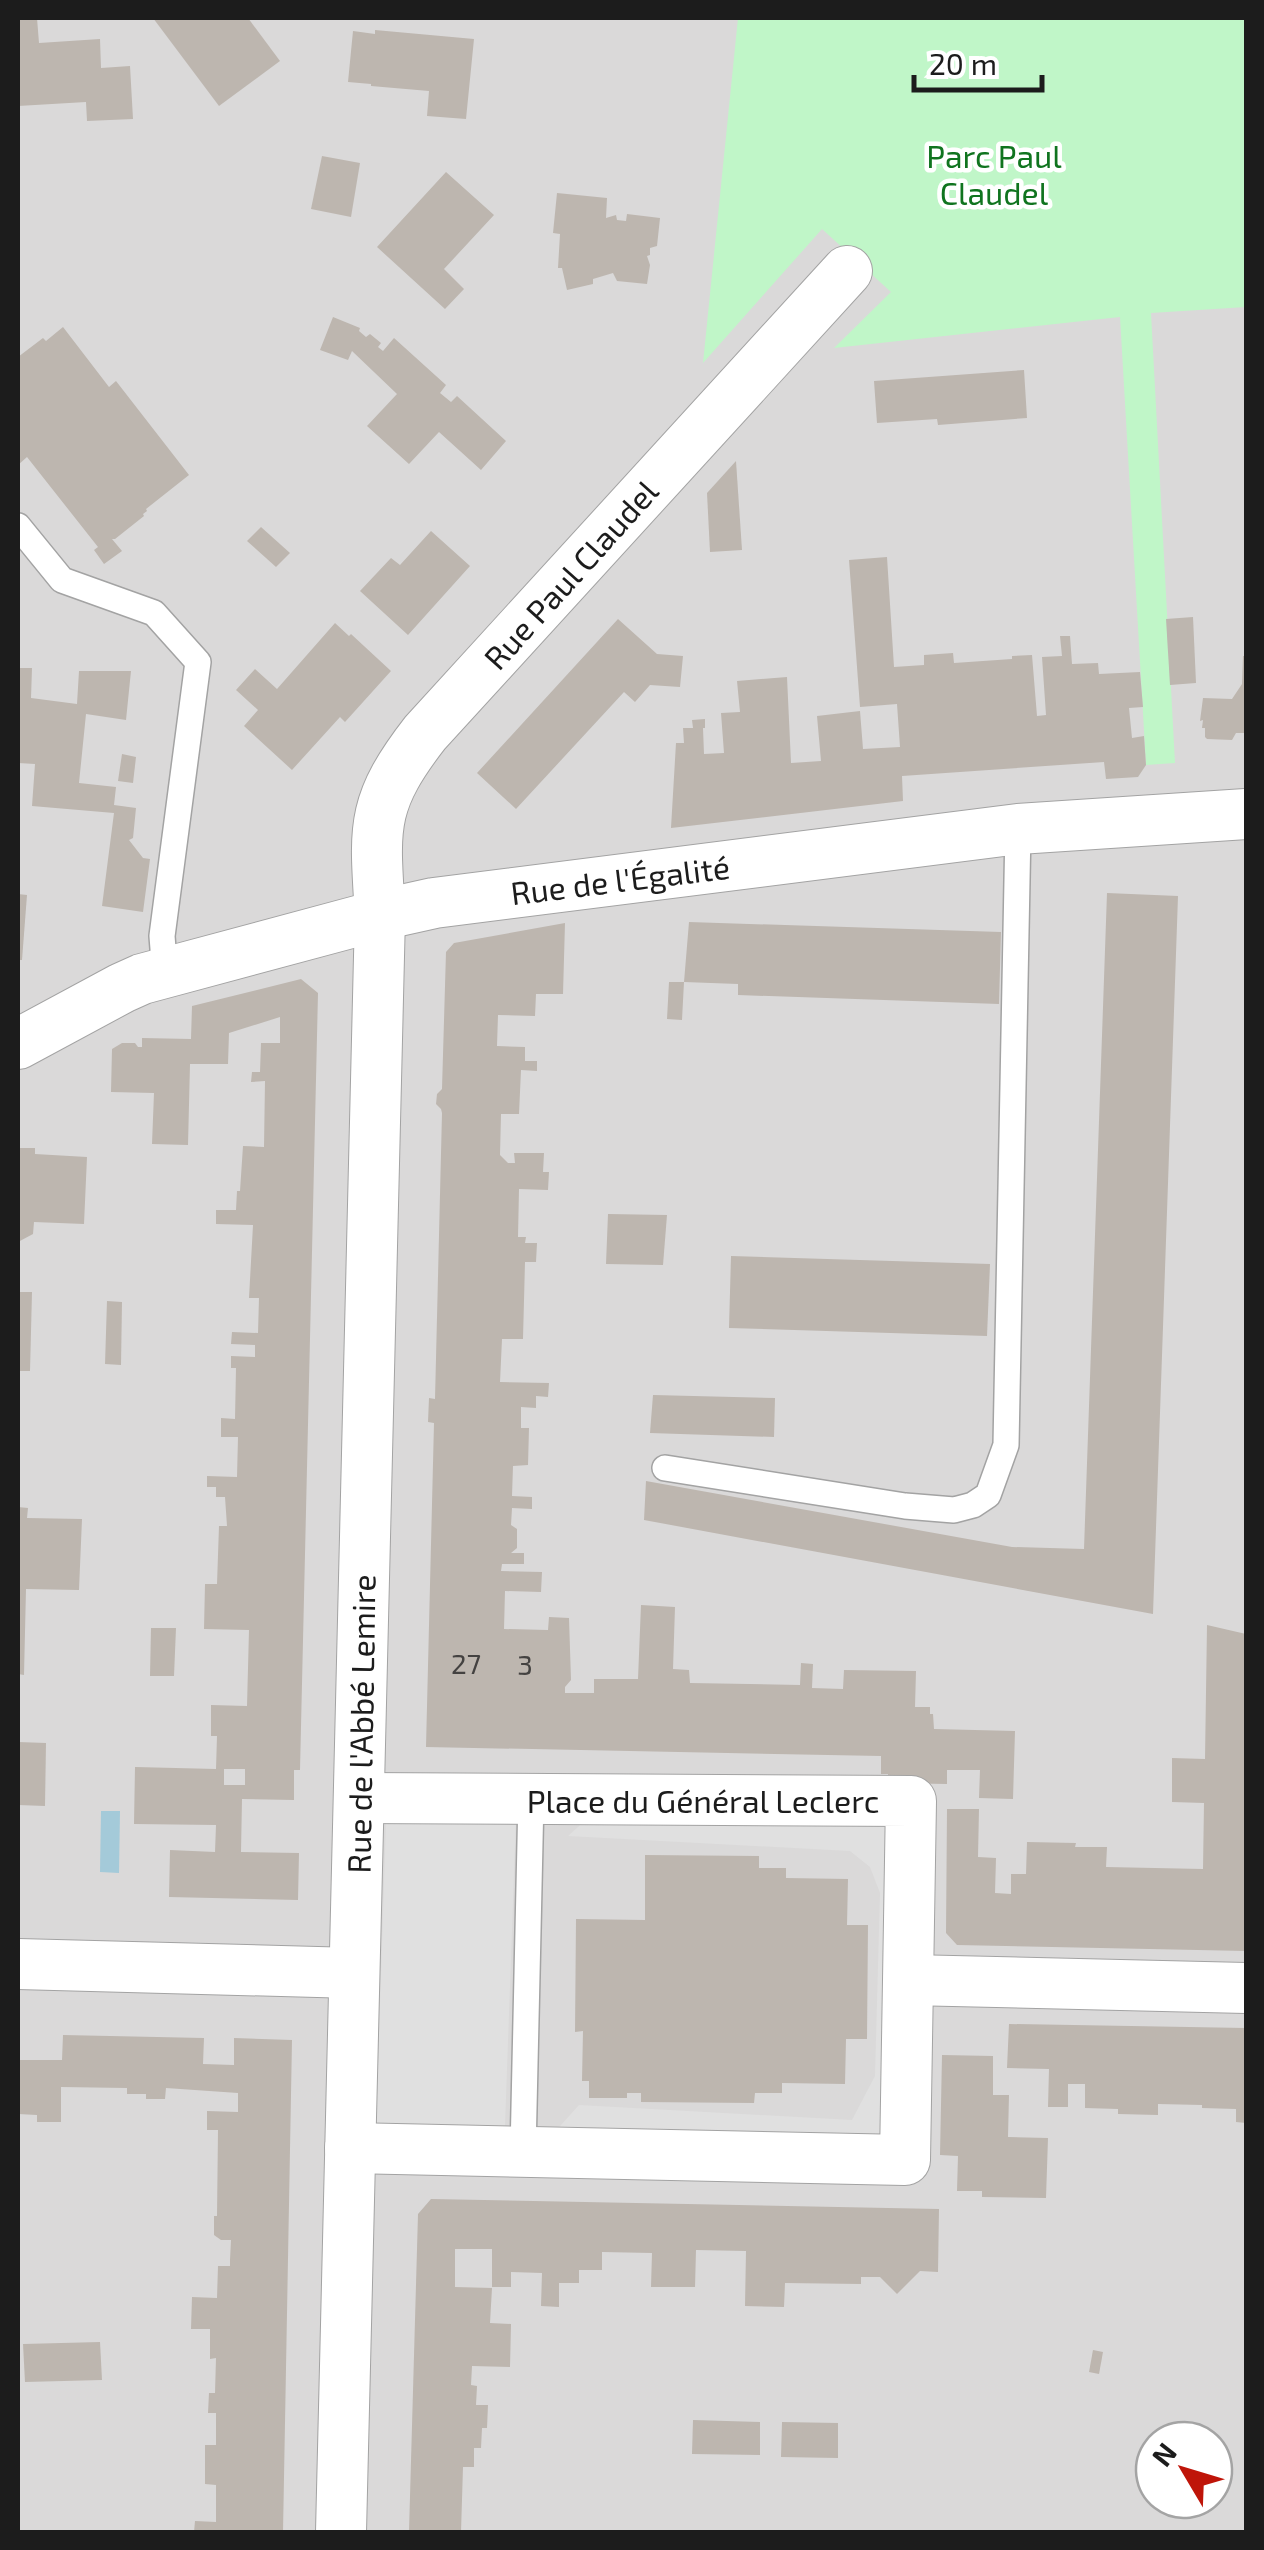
<svg xmlns="http://www.w3.org/2000/svg" width="1264" height="2550" font-family="'Exo 2',sans-serif">
	<style>
		.residential { fill: #dad9d9; fill-rule: evenodd }
		.park { fill: #c0f6c8 }
		.parking { fill: #e0e0e0 }
		.water { fill: #a4cad9 }
		.building { fill: #bdb6af; fill-rule: evenodd }
		.lines { fill: none; stroke-linecap: round; stroke-linejoin: round }
		.lane-casing { stroke: #a3a3a3; stroke-width: 28 }
		.street-casing { stroke: #a3a3a3; stroke-width: 52 }
		.lane { stroke: #fff; stroke-width: 25 }
		.street { stroke: #fff; stroke-width: 50 }
		.labels { text-anchor: middle; dominant-baseline: central; stroke-width: 9; stroke-linejoin: round; paint-order: stroke }
		.number-label { font-size: 28px; fill: #444241 }
		.park-label { font-size: 32px; fill: #10741f; stroke: #fff }
		.street-label { font-size: 32px; fill: #1c1c1c; stroke: #fff }
	</style>
	<rect width="100%" height="100%" fill="#edeae2"/>
	<path class="residential" d="M18 18H1246V2532H18ZM1154 2440H1214V2500H1154Z"/>
	<path class="park" d="M738 18H1246V307L1151 313 1175 763 1146 765 1120 317 834 348 891 292 822 229 703 363Z"/>
	<g class="parking">
		<path d="M598 1809 862 1819 889 1828 896 2123 868 2144 552 2135 579 2105 852 2120 875 2076 880 1893 870 1867 850 1851 568 1836Z"/>
		<path d="M386 1820H516L505 2127 376 2124Z"/>
	</g>
	<path class="water" d="M101 1811H120L119 1873 100 1872Z"/>
	<g class="building">
		<path d="M18 18H37L39 43 100 39 101 68 130 66 133 119 87 121 86 102 18 106Z"/>
		<path d="M153 18H248L280 61 219 106Z"/>
		<path d="M375 30 474 39 466 119 427 116 429 91 371 86V84L348 82 353 31 375 34Z"/>
		<path d="M322 156 360 163 351 217 311 209Z"/>
		<path d="M446 172 494 215 444 269 464 289 445 309 377 247Z"/>
		<path d="M557 193 607 198 606 218 616 215 617 220 626 221 627 214 660 218 657 246 650 248V255L647 256 650 265 647 284 617 281 613 273 593 279V284L567 290 562 268H558L560 234 553 233Z"/>
		<path d="M333 317 360 328 359 331 366 337 370 334 381 343 378 347 383 351 394 338 446 385 440 393 451 402 457 396 506 441 481 470 439 432 409 464 367 426 397 394 352 351 348 360 320 350Z"/>
		<path d="M63 327 109 387 116 381 189 475 146 509 147 511 143 514 144 516 115 539H112L122 551 104 564 94 550 98 547 27 457 18 465V357L43 338 46 341Z"/>
		<path d="M1024 370 1027 418 938 425 937 419 877 423 874 381Z"/>
		<path d="M736 461 742 550 710 552 707 493Z"/>
		<path d="M261 527 290 553 276 567 247 541Z"/>
		<path d="M431 531 470 566 408 635 360 591 391 558 400 565Z"/>
		<path d="M887 557 894 667 924 665V655L953 653 954 663 1012 659V656L1032 655 1037 716 1046 715 1042 657 1062 656 1060 636H1070L1072 664 1098 663 1099 674 1140 672 1143 707 1129 708 1132 738 1144 736 1146 765 1138 777 1106 779 1104 762 902 776 903 801 671 828 676 743H684L683 728H693L692 720 705 719V728H703L704 754 724 753 721 713 740 712 737 681 787 677 791 763 821 761 817 716 860 711 863 749 900 747 897 704 860 707 849 560Z"/>
		<path d="M1193 617 1196 683 1170 685 1166 619Z"/>
		<path d="M618 619 657 654 683 656 680 687 650 685 635 702 624 692 516 809 477 773Z"/>
		<path d="M335 623 349 636 351 634 391 671 345 722 340 717 292 770 244 726 258 710 236 690 255 669 277 689Z"/>
		<path d="M1243 656H1246V733H1236L1232 740 1207 739 1205 737V728H1202L1203 720 1200 721 1203 698 1232 699 1242 684Z"/>
		<path d="M18 668H32L31 698 77 704 79 671H131L126 720 86 714 79 783 116 787 114 805 136 808 133 838 129 840 143 858 150 859 143 912 102 906 114 813 32 806 35 764 18 763Z"/>
		<path d="M122 754 136 757 133 783 118 781Z"/>
		<path d="M1107 893 1178 896 1153 1614 644 1520 646 1481 1012 1547 1084 1549Z"/>
		<path d="M18 894 27 895 22 960H18Z"/>
		<path d="M689 922 1001 932 999 1004 738 995V984L684 982 682 1020 667 1019 669 982H684Z"/>
		<path d="M565 923 563 994H536L535 1016 498 1015 497 1046 525 1047V1061H537V1071L521 1070 519 1114H501L500 1155 508 1163H515L514 1153H544L543 1172H549L548 1190 519 1189 518 1237H526L525 1243H537L536 1262H525L523 1339H502L500 1382 549 1383 548 1397 536 1396V1408L521 1407V1428H529L528 1465 513 1466 512 1496 532 1497V1509L512 1508 511 1525 517 1529V1548L511 1553H524V1564H502L501 1571 542 1572 541 1592 505 1591 504 1629 548 1630 549 1617 569 1618 571 1680 565 1687V1693H594V1679H638L641 1605 675 1607 673 1669 689 1670 690 1683 800 1685 801 1663 813 1664 812 1688 843 1689 844 1670 916 1671 915 1707H930V1714H933L934 1729 1015 1731 1013 1799 979 1798 980 1770H947V1784L888 1783V1774H881V1756L426 1747 434 1423 428 1422 429 1398 435 1399 442 1113 441 1109 436 1104 437 1094 442 1089 446 952 454 943Z"/>
		<path d="M301 979 318 993 300 1770H294V1800L242 1799 241 1852 299 1853 298 1900 169 1897 170 1850 215 1852 216 1825 134 1824 135 1767 216 1769 217 1736H211V1705L247 1706 249 1630 204 1629 205 1584H217L219 1526H227L225 1497H216V1487H207V1476L237 1477 238 1437H221V1418L235 1419 236 1368H231V1356L255 1357V1345L231 1344 232 1332 258 1333 259 1298H249L253 1225 216 1224V1210H236L237 1191H240L243 1146 264 1147 265 1081 251 1082 252 1072H260L261 1043H280V1017L229 1033 228 1064H190L188 1145 152 1144 154 1093 111 1092 112 1049 122 1043H135L138 1047H142V1038L191 1039 192 1006ZM224 1769H245V1785H224Z"/>
		<path d="M18 1148H35V1154L87 1157 84 1224 34 1222 33 1234 18 1242Z"/>
		<path d="M608 1214 667 1215 663 1265 606 1264Z"/>
		<path d="M731 1256 990 1264 987 1336 729 1328Z"/>
		<path d="M18 1292H32L30 1371H18Z"/>
		<path d="M107 1301 122 1302 121 1365 105 1364Z"/>
		<path d="M653 1395 775 1398 774 1437 650 1433Z"/>
		<path d="M18 1507 28 1508 27 1518 82 1519 79 1590 26 1589 24 1675 18 1674Z"/>
		<path d="M1207 1625 1246 1634V1951L957 1945 946 1933 947 1809H979L978 1857 996 1858 995 1893 1011 1894V1874H1026L1027 1842 1076 1843 1075 1847H1107L1106 1867 1203 1869 1204 1803 1172 1802V1758L1205 1759Z"/>
		<path d="M151 1628H176L174 1676H150Z"/>
		<path d="M18 1742 46 1743 45 1806 18 1805Z"/>
		<path d="M645 1855 759 1856V1868H786V1878L848 1879 847 1925H868L867 2039H846L845 2084 782 2083V2093H755L754 2103 641 2102V2093H627V2098H589V2081H582L583 2031 575 2032 576 1919 645 1920Z"/>
		<path d="M1009 2024 1246 2028V2123L1236 2122V2109L1202 2108V2105L1158 2104V2115L1118 2114V2109L1085 2108V2084H1068V2107H1048L1049 2069 1007 2068Z"/>
		<path d="M63 2035 204 2038 203 2064 234 2065V2038L292 2040 283 2532H194L195 2521 216 2522V2485L205 2484V2445H216V2413H208L209 2393H215L216 2358 210 2359V2329H191L192 2297 217 2298 218 2266H230V2260L231 2240H221L214 2235V2216H217L218 2130H207V2111L238 2112V2093L166 2088 165 2099H146V2094H127V2088L61 2087V2122H37V2115L18 2114V2060H62Z"/>
		<path d="M942 2055 993 2056V2095H1009L1008 2137 1048 2138 1046 2198 982 2197V2191H957L958 2156 940 2155Z"/>
		<path d="M431 2199 939 2209 938 2272 920 2271 897 2294 880 2277H861V2284L785 2283 784 2307 745 2306 746 2251 696 2250 695 2287H651L652 2253 602 2252V2270H579V2283H559V2307L541 2306 542 2273 511 2272V2287H492V2249H455V2287L492 2288 490 2323 511 2324 510 2367 472 2366 471 2385 477 2386 476 2405H488L487 2428H482L481 2448H474V2467H463L461 2532H409L418 2214Z"/>
		<path d="M100 2342 102 2380 25 2382 23 2344Z"/>
		<path d="M1093 2350 1103 2352 1099 2374 1089 2372Z"/>
		<path d="M693 2420 760 2422V2455L692 2454Z"/>
		<path d="M782 2422 838 2423V2458L781 2457Z"/>
	</g>
	<g class="lines">
		<g class="lane-casing">
			<g id="lane">
				<path d="M18 526 62 580 154 613 198 662 162 936 165 974"/>
				<path d="M665 1468 905 1506 954 1510 973 1505 988 1495 1006 1445 1018 829"/>
				<path d="M523 2152 531 1798"/>
			</g>
		</g>
		<g class="street-casing">
			<g id="street">
				<path d="M18 1044 122 988 142 979 380 915 434 903 1018 829 1246 814"/>
				<path d="M18 1964 354 1973"/>
				<path d="M909 1980 1246 1988"/>
				<path d="M350 2148 905 2160 911 1801 359 1798"/>
				<path d="M341 2532 380 915C375 829 369 805 425 733L847 271"/>
			</g>
		</g>
		<use href="#lane" class="lane"/>
		<use href="#street" class="street"/>
	</g>
	<g class="labels">
		<g class="number-label">
			<text x="466" y="1663">27</text>
			<text x="525" y="1664">3</text>
		</g>
		<g class="park-label">
			<text x="994" y="155">Parc Paul<tspan x="994" dy="37">Claudel</tspan></text>
		</g>
		<g class="street-label">
			<text transform="translate(570 574) rotate(-48)">Rue Paul Claudel</text>
			<text transform="translate(620 879) rotate(-7)">Rue de l'Égalité</text>
			<text transform="translate(360 1724) rotate(-89)">Rue de l'Abbé Lemire</text>
			<text x="703" y="1800">Place du Général Leclerc</text>
		</g>
	</g>
	<rect width="1264" height="2550" fill="none" stroke="#1c1c1c" stroke-width="40"/>
	<g transform="translate(1184 2470) rotate(308)"><circle r="48" fill="#ffffff" stroke="#a4a4a4" stroke-width="2.5"/>
	<path d="M0-8L18 38L0 25L-18 38Z" fill="#bf1509"/>
	<text y="-15" font-size="28" font-weight="bold" text-anchor="middle" fill="#1c1c1c">N</text>
	</g>
	<path d="M914 75v15h128v-15" fill="none" stroke="#1c1c1c" stroke-width="5"/>
	<text x="929" y="75" font-size="30" fill="#1c1c1c" stroke="#ffffff" stroke-width="8" paint-order="stroke">20 m</text>
</svg>
